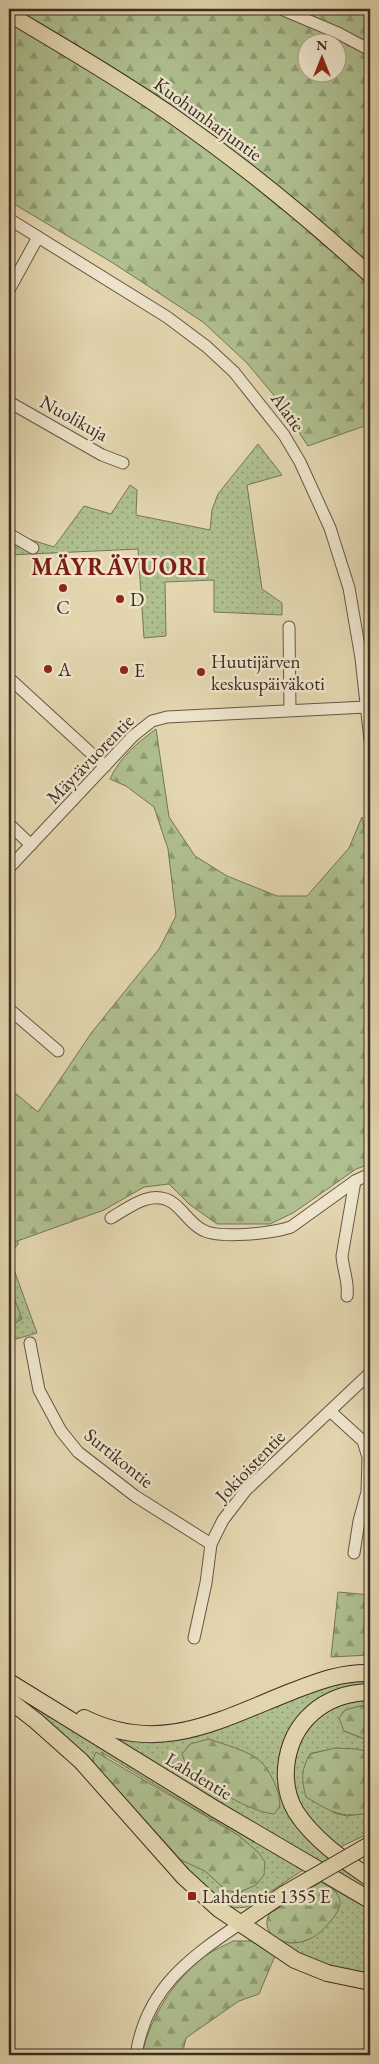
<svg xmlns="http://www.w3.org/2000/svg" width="379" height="2064" font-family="'EB Garamond',serif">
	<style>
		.grass { fill: url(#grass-dots); stroke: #747658; fill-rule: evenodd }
		.forest { fill: url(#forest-firs); stroke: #747658; fill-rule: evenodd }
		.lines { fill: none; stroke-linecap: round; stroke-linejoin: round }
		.minor-casing { stroke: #635745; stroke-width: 13 }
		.major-casing { stroke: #382d22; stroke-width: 17 }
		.highway-casing { stroke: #382d22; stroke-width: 18 }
		.minor { stroke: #ede4cb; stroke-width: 11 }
		.major { stroke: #e3d6af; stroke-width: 15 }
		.highway { stroke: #e3d6af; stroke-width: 16 }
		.major-bridge-casing { stroke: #382d22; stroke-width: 17; stroke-linecap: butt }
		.major-bridge { stroke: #e3d6af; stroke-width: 15 }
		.poi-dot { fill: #8f2418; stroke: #ede4cb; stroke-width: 2 }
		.labels { text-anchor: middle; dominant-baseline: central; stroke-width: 5; stroke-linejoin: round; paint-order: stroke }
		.street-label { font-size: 19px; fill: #382d22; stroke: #ede4cb }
		.poi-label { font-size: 19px; fill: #382d22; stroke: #ede4cb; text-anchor: start }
		.district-label { font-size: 24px; font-weight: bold; letter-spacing: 1px; fill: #7a1f14; stroke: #ede4cb }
	</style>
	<defs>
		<pattern id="grass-dots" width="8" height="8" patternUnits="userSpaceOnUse" patternTransform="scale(1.25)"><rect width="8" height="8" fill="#afbf8f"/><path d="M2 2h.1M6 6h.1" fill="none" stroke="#8f9c74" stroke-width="1.8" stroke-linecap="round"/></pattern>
		<pattern id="forest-firs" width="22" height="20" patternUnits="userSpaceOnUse" patternTransform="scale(1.25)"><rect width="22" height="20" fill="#afbf8f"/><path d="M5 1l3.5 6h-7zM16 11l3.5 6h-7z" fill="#8f9c74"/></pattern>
	</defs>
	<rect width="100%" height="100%" fill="#e3d6af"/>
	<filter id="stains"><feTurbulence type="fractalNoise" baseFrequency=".004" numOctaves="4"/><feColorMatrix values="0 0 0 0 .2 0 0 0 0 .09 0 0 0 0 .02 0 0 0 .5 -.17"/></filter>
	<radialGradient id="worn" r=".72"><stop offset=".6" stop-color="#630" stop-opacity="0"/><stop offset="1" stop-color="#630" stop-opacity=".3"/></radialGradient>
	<g class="grass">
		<path d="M258 444 282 475 247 485 262 589 282 603V615L214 612V580L165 582 166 636 144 638 138 549 9 555V533L54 547 84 506 111 514 130 485 137 490 136 515 210 530 212 510 218 494Z"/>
		<path d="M9 1147 18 1244 9 1256 37 1333 9 1341Z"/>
		<path d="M370 1678V1688L309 1708 284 1795 370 1884V1893L110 1737 140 1739 317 1686Z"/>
		<path d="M9 1691 303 1870 247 1907 236 1908 223 1904 189 1873 9 1695ZM101 1752 238 1835 259 1853 226 1890 205 1871Z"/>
		<path d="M370 1697V1706H360L344 1731 370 1741V1752C349 1747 331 1748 310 1754L334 1813 347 1816 370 1812V1833L340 1847C288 1812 270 1751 326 1709 334 1703 359 1700 370 1697Z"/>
		<path d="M326 1885 370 1910V1975C334 1967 309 1962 279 1940L291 1943 337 1893Z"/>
	</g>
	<g class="forest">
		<path d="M9 9H370V424L308 446 277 399 247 363 203 322 113 263 9 201V152L15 138 9 134ZM306 42H336V72H306Z"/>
		<path d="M156 729 169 817 195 856 227 876 277 896H307L349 848 362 817 370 861V1164L356 1169 293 1213 270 1224H217L189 1204 169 1184 144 1187 104 1210 9 1244V1088L38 1112 92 1032 159 949 176 916 168 849 154 807 126 786 110 779C120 757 137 743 156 729Z"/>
		<path d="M9 1284 22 1319 9 1327Z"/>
		<path d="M338 1592 370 1595V1655L331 1657Z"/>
		<path d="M360 1706H370V1741L344 1731 339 1718 345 1710Z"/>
		<path d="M209 1739C222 1744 250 1751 260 1761 271 1771 280 1792 280 1807L274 1814C250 1812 207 1786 189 1768 185 1765 184 1759 182 1754L190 1744Z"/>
		<path d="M335 1748 357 1749 370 1752V1812C342 1820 330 1811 306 1797 301 1779 301 1770 310 1754Z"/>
		<path d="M96 1752 238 1835 259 1853 265 1862 264 1875 256 1885 240 1892 227 1891 205 1871 181 1860 95 1765 93 1759Z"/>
		<path d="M321 1882C337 1891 347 1899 334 1917 325 1928 318 1937 304 1941 286 1948 259 1935 269 1914Z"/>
		<path d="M233 1941H254L275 1956 259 1994 239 2001 186 2038 182 2055H142C150 2017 174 1980 205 1956 213 1950 224 1946 233 1941Z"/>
	</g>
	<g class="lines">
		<g class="minor-casing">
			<g id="minor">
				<path d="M281 9 338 33 370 50"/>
				<path d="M9 219 167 317 207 347 234 372 284 435 300 462 330 528 349 588 361 658 370 740"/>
				<path d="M9 290 38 237"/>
				<path d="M9 402 102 455 123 463"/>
				<path d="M9 534 33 548"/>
				<path d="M289 627 290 710"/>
				<path d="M9 678 105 766"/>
				<path d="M9 824 31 845"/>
				<path d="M9 868 133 736 152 721 167 717 366 707"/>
				<path d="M9 1009 58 1051"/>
				<path d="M111 1218C128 1208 152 1188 173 1203 183 1210 190 1223 201 1229 217 1240 273 1233 291 1227L355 1181 370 1174"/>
				<path d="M347 1296C349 1282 343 1270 342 1256L355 1181"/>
				<path d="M30 1343 39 1390 61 1431 78 1452 135 1496 211 1544"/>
				<path d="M330 1411 363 1441 368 1457 367 1492 359 1521 354 1553"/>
				<path d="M194 1638 206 1583 211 1544 223 1520 246 1490 370 1373"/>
				<path d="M136 2055C146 1989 189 1958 241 1923"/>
			</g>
		</g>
		<g class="major-casing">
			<g id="major">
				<path d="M9 14C63 46 118 78 170 114 239 162 308 218 370 275"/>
				<path d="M241 1923 285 1893"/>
			</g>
		</g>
		<g class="highway-casing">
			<g id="highway">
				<path d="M9 1682 215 1809 370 1900"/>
				<path d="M370 1692C325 1693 290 1721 286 1768 285 1783 288 1799 296 1812 314 1840 344 1860 370 1878"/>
				<path d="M9 1700 36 1721 81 1761 183 1876 219 1909 295 1960 327 1973 370 1982"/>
				<path d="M84 1718C161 1756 221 1719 293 1691 319 1681 342 1672 370 1673"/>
			</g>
		</g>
		<use href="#minor" class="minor"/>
		<use href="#major" class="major"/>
		<use href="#highway" class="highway"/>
		<g class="major-bridge-casing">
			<path id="major-bridge" d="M285 1893 370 1844"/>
		</g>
		<use href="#major-bridge" class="major-bridge"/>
	</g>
	<g class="poi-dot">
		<circle cx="63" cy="588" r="5"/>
		<circle cx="120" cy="599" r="5"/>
		<circle cx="48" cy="669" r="5"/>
		<circle cx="124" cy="670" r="5"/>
		<circle cx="201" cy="672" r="5"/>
		<rect x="187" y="1891" width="10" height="10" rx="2.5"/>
	</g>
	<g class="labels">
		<g class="street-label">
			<text transform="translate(208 119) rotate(36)">Kuohunharjuntie</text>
			<text transform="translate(288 412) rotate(54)">Alatie</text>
			<text transform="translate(74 418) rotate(29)">Nuolikuja</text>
			<text transform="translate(90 759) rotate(-46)">Mäyrävuorentie</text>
			<text transform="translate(119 1458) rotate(39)">Surtikontie</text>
			<text transform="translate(250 1466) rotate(-46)">Jokioistentie</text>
			<text transform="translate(199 1776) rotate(31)">Lahdentie</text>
		</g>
		<g class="poi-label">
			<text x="130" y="599">D</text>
			<text x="63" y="607" text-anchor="middle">C</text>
			<text x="211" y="661">Huutijärven<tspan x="211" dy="22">keskuspäiväkoti</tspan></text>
			<text x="58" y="669">A</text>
			<text x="134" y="670">E</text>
			<text x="202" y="1896">Lahdentie 1355 E</text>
		</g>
		<g class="district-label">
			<text x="119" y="566">MÄYRÄVUORI</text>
		</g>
	</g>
	<rect width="379" height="2064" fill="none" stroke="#e3d6af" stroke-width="30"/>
	<rect x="10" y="10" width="359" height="2044" fill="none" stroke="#382d22" stroke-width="2.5"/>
	<rect x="15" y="15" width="349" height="2034" fill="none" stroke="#382d22"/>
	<g transform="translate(322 58)"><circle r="24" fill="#ede4cb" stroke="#a59b87"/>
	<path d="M0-4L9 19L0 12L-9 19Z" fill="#8f2418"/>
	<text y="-8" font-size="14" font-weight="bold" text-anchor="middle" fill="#382d22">N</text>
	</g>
	<rect width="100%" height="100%" filter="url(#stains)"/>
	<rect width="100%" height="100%" fill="url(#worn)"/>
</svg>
